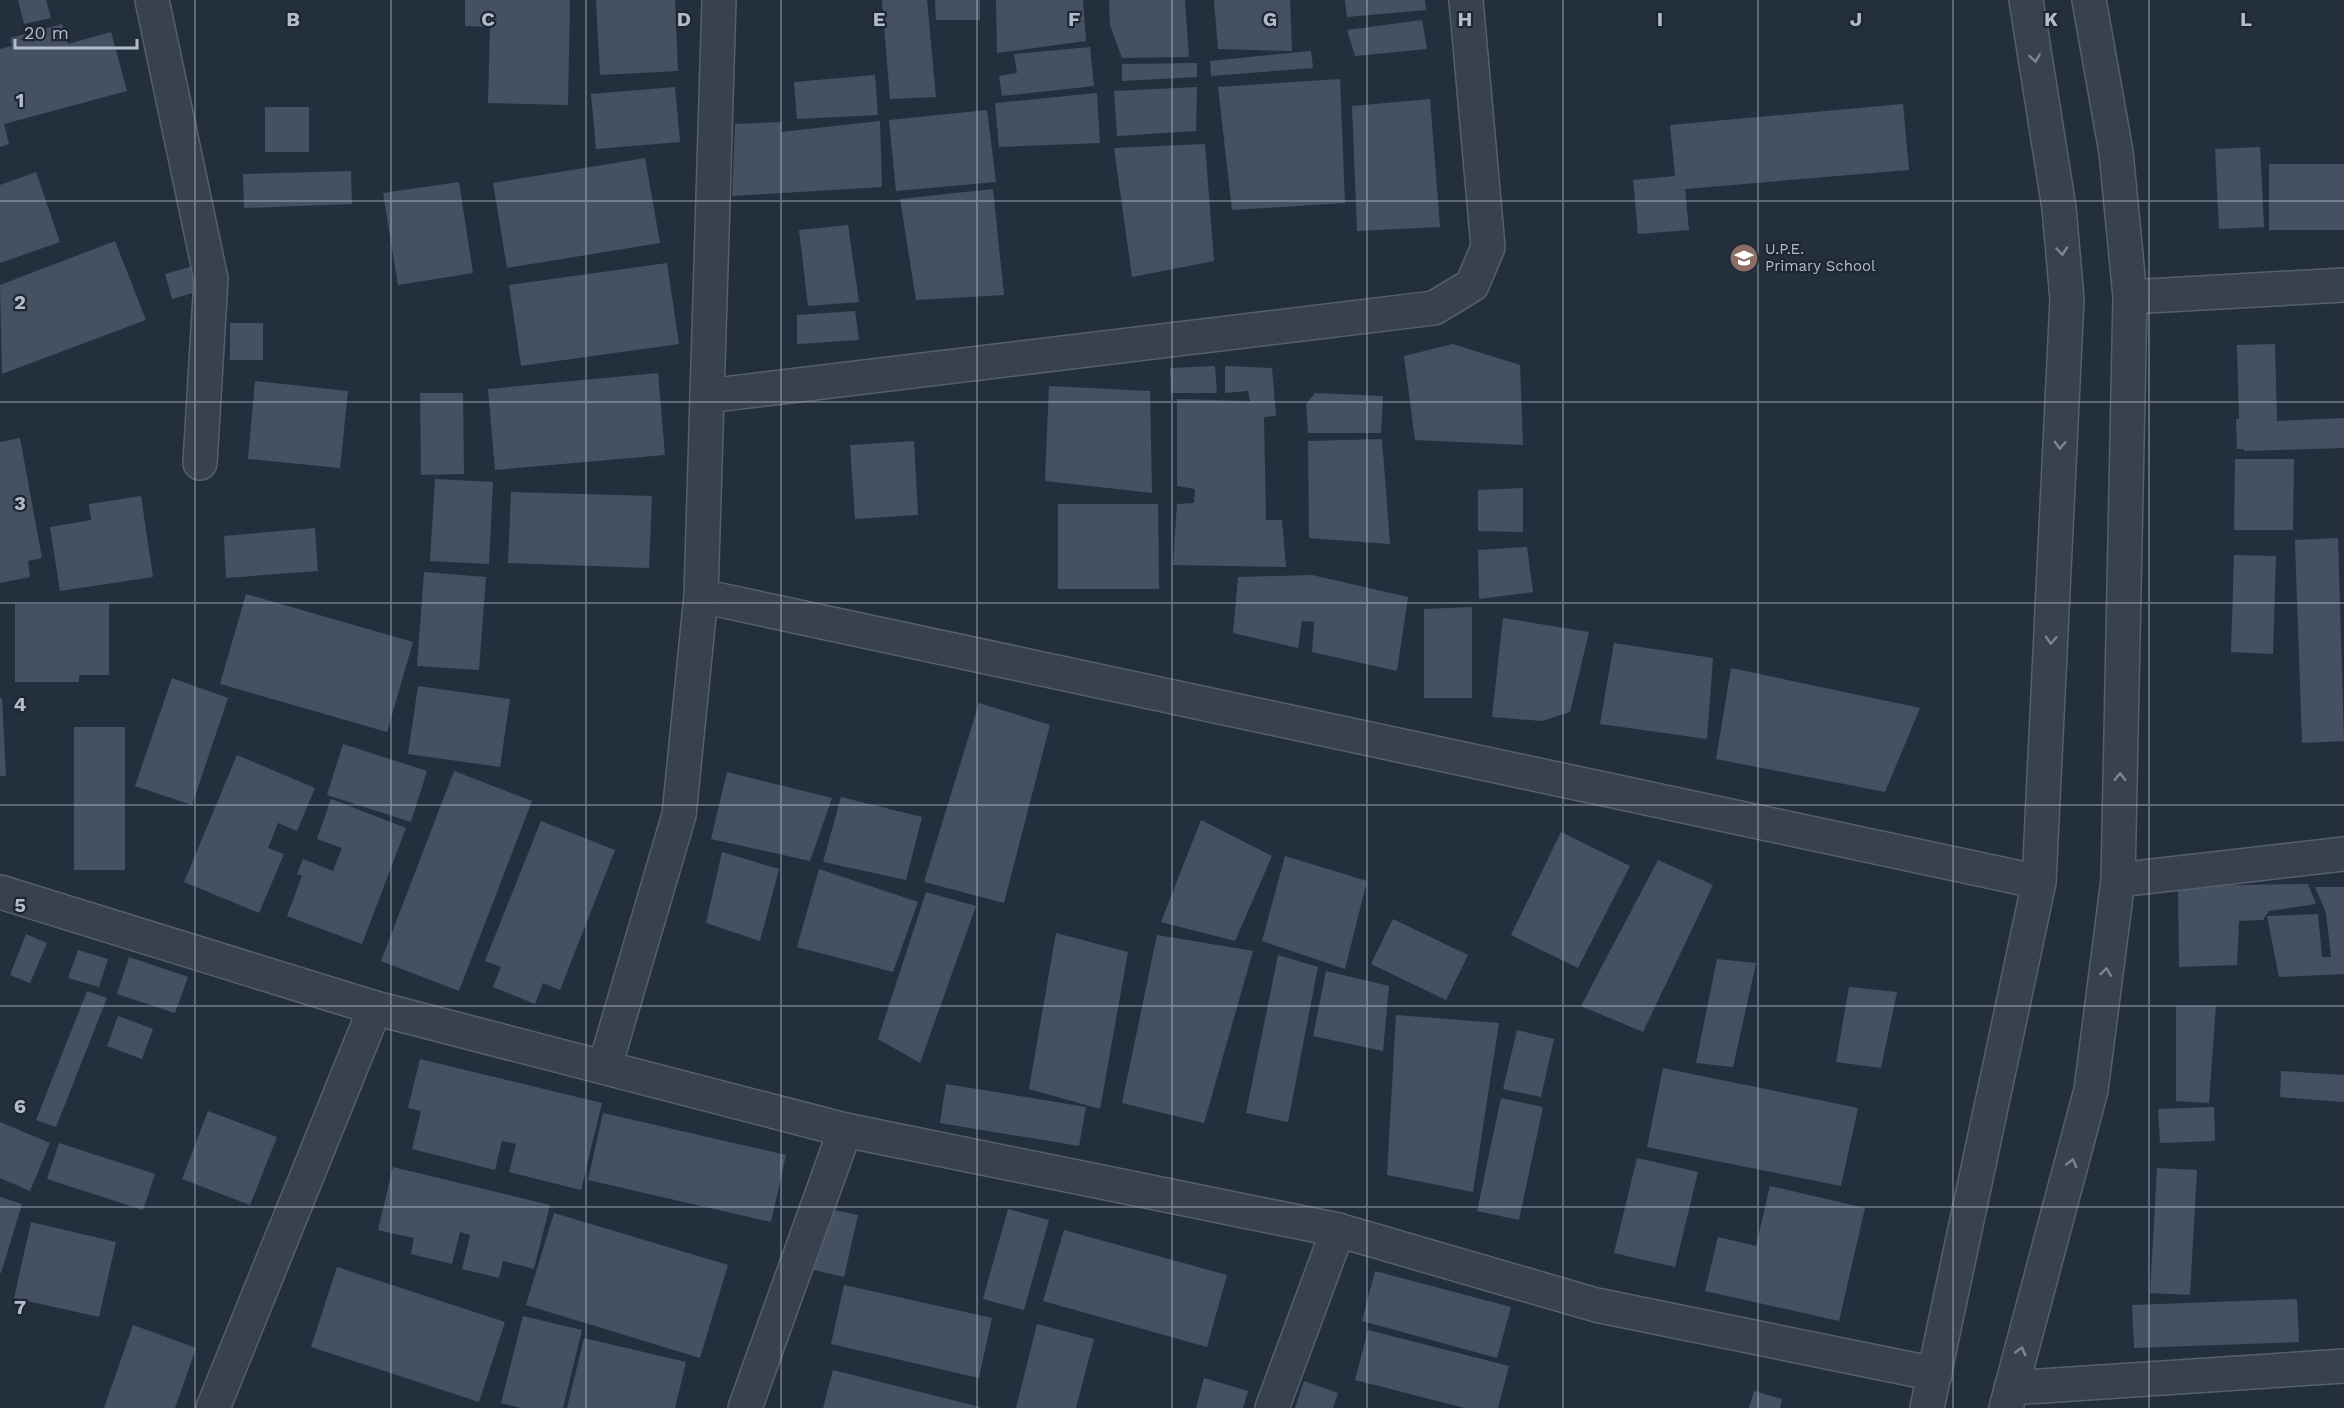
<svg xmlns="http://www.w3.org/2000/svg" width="2344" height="1408" font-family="'Work Sans',sans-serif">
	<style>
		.building { fill: #455162 }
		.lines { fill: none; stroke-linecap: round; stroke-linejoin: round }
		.minor-casing { stroke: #565f6c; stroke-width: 36 }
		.tertiary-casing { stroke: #565f6c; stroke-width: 36 }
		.minor { stroke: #38414e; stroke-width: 33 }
		.tertiary { stroke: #38414e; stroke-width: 33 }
		.oneway { stroke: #7c8592 }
		.grid { fill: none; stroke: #b4bcc9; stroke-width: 1.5; stroke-opacity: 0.55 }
		.labels { text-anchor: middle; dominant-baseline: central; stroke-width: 4.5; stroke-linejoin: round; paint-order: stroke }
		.poi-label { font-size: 15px; fill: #b4bcc9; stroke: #1d2633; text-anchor: start }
		.grid-label { font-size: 20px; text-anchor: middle; font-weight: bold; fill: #b4bcc9; stroke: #1d2633; stroke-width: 4.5; stroke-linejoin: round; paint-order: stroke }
	</style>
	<rect width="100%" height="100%" fill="#242f3e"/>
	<g class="building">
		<path d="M18 0H46L51 18 24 24Z"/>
		<path d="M465 0H570L568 105 488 103 490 27 465 26Z"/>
		<path d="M596 0H675L678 71 600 75Z"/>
		<path d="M882 0H927L936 97 890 99Z"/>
		<path d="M935 0H980V20H936Z"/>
		<path d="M996 0H1083L1086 41 997 53Z"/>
		<path d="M1109 0H1185L1189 57 1122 58 1110 25Z"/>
		<path d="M1214 0H1290L1292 51 1218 49Z"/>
		<path d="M1345 0H1425L1426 10 1347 17Z"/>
		<path d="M1422 20 1427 49 1355 56 1347 30Z"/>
		<path d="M62 24 68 44 111 32 127 91 4 124 9 144 0 147V49L12 46 10 38Z"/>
		<path d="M1090 47 1094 86 1002 96 999 76 1017 73 1014 54Z"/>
		<path d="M1311 51 1313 68 1211 76 1210 61Z"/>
		<path d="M1197 63V77L1122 81V64Z"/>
		<path d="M875 75 878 115 797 119 794 82Z"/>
		<path d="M1340 79 1345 203 1232 210 1218 87Z"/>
		<path d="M675 87 680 142 596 149 591 94Z"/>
		<path d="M1197 87 1196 131 1117 136 1114 91Z"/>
		<path d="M1097 93 1100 143 999 147 995 103Z"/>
		<path d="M1430 99 1440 227 1357 231 1352 106Z"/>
		<path d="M1903 104 1909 170 1685 189 1689 230 1638 234 1633 180 1675 176 1670 125Z"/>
		<rect x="265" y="107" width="44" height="45"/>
		<path d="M987 110 996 182 896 191 889 120Z"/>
		<path d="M880 121 882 187 732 196 735 124 782 122 781 132Z"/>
		<path d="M1205 144 1214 261 1132 277 1114 148Z"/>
		<path d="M2260 147 2264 227 2219 229 2215 149Z"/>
		<path d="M645 158 660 243 507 268 493 183Z"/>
		<rect x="2269" y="164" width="75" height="66"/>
		<path d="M351 171 352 204 244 208 243 174Z"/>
		<path d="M36 172 60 242 0 263V185Z"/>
		<path d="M459 182 473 273 398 285 383 193Z"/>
		<path d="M993 189 1004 295 916 300 900 199Z"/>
		<path d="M848 225 859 302 808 306 799 230Z"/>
		<path d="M115 241 146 320 2 374 0 285Z"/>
		<path d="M667 263 679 344 521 366 509 285Z"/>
		<path d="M193 266 200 291 172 299 165 274Z"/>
		<path d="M855 311 859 340 797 344V315Z"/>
		<rect x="230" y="323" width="33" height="37"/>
		<path d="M1453 344 1520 365 1523 445 1415 440 1404 356Z"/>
		<path d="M2275 344 2277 421 2344 418V448L2244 451V449H2237L2236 419H2239L2237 345Z"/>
		<path d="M1215 366 1217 393H1171L1170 368Z"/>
		<path d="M1225 366 1272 368 1276 416 1264 417 1266 520H1282L1286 567 1173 565 1177 504 1194 503 1195 489 1177 486V399L1250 401 1248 391 1225 393Z"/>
		<path d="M658 373 665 455 495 470 488 389Z"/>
		<path d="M255 381 348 391 340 468 248 459Z"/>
		<path d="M1049 386 1150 391 1152 493 1045 481Z"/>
		<path d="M420 393H463L464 474 421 475Z"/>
		<path d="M1315 393 1383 396 1381 433H1308L1306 404Z"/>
		<path d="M20 438 42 558 28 561 30 577 0 583V442Z"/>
		<path d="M1382 439 1390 544 1309 538 1308 441Z"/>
		<path d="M914 441 918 515 855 519 850 445Z"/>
		<path d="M2235 459H2294L2293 530H2234Z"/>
		<path d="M435 479 493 482 489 564 430 561Z"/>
		<path d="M1523 488V532L1478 531V490Z"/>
		<path d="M511 492 652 496 649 568 508 563Z"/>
		<path d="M141 496 153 577 60 591 50 527 91 520 89 504Z"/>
		<path d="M1058 504H1158L1159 589H1058Z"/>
		<path d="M315 528 318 571 226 578 224 536Z"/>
		<path d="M2338 538 2344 741 2302 743 2295 540Z"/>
		<path d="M1527 547 1533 592 1479 599 1478 550Z"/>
		<path d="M2234 555 2276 556 2273 654 2231 652Z"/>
		<path d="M424 572 486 577 479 670 417 666Z"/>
		<path d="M1312 575 1408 597 1397 671 1312 652 1314 622 1302 621 1298 648 1233 633 1238 577Z"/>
		<path d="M246 594 413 642 387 732 220 684Z"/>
		<path d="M15 604H109V675H79V682H15Z"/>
		<path d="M1472 607V698H1424V609Z"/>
		<path d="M1503 618 1589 632 1570 712 1542 721 1492 717Z"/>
		<path d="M1614 643 1713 658 1707 739 1600 724Z"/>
		<path d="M1731 668 1920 708 1885 792 1716 759Z"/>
		<path d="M172 678 228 698 192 805 135 786Z"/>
		<path d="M418 686 510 699 500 767 408 754Z"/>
		<path d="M0 698H2L6 776H0Z"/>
		<path d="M979 703 1050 725 1004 903 924 882Z"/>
		<rect x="74" y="727" width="51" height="143"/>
		<path d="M343 744 427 771 411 822 327 795Z"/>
		<path d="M237 755 315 788 297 831 278 823 268 848 284 854 259 913 184 882Z"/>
		<path d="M454 771 532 801 459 991 381 961Z"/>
		<path d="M727 772 832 798 810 861 711 839Z"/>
		<path d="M841 797 922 817 906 880 823 862Z"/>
		<path d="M331 799 406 828 362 944 287 916 302 876 297 874 303 859 333 871 342 848 317 839Z"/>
		<path d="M1201 820 1272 856 1235 941 1161 922Z"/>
		<path d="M541 821 615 850 560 990 543 983 535 1004 493 987 501 967 485 961Z"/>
		<path d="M1561 832 1630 866 1578 968 1511 935Z"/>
		<path d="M722 852 779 869 760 941 706 923Z"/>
		<path d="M1285 856 1367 881 1345 969 1262 941Z"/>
		<path d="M1658 860 1713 885 1643 1032 1581 1006Z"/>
		<path d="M819 869 918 902 893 972 797 947Z"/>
		<path d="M2308 884 2316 904 2269 911 2263 920 2239 921 2237 965 2179 967 2178 886Z"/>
		<path d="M2315 887H2344V974L2279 977 2267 916 2318 914 2322 957H2331L2326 913Z"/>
		<path d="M926 892 976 906 920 1063 878 1039Z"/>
		<path d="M1393 919 1468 955 1446 1000 1371 964Z"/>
		<path d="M1056 933 1128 952 1100 1109 1029 1089Z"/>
		<path d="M26 934 47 943 30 983 10 975Z"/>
		<path d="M1157 935 1253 951 1204 1123 1122 1103Z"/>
		<path d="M78 950 108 959 99 987 68 978Z"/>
		<path d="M1278 955 1318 967 1288 1122 1246 1113Z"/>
		<path d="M129 957 188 977 175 1013 117 994Z"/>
		<path d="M1717 959 1756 963 1733 1067 1696 1063Z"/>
		<path d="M1326 971 1389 986 1383 1051 1313 1036Z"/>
		<path d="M1849 987 1897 992 1881 1068 1836 1062Z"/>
		<path d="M87 991 107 998 56 1127 36 1120Z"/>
		<path d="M2176 1006H2216L2209 1103 2176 1101Z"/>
		<path d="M1396 1015 1499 1023 1473 1192 1387 1175Z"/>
		<path d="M118 1016 153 1029 142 1059 107 1046Z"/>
		<path d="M1517 1030 1554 1039 1541 1097 1503 1089Z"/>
		<path d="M420 1059 602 1103 581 1190 509 1172 516 1144 502 1141 495 1170 412 1149 421 1111 408 1108Z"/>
		<path d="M1663 1068 1858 1108 1841 1186 1647 1147Z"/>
		<path d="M2281 1071 2344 1075V1102L2280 1097Z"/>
		<path d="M946 1084 1086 1107 1079 1146 940 1123Z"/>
		<path d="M1501 1098 1543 1107 1519 1220 1477 1211Z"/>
		<path d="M2214 1107 2215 1141 2160 1143 2158 1109Z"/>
		<path d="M208 1111 277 1137 250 1205 182 1179Z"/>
		<path d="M603 1113 786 1155 771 1222 588 1180Z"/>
		<path d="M0 1122 50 1143 30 1191 0 1178Z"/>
		<path d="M59 1143 155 1174 143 1210 47 1179Z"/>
		<path d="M1637 1158 1698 1172 1675 1267 1614 1253Z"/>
		<path d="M393 1167 550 1205 534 1269 503 1261 499 1278 462 1269 470 1235 460 1232 452 1264 411 1254 414 1238 378 1230Z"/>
		<path d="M2157 1168 2197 1170 2190 1295 2150 1293Z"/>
		<path d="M1770 1186 1865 1208 1839 1321 1705 1291 1718 1237 1756 1246Z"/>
		<path d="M0 1197 22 1204 1 1273H0Z"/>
		<path d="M824 1208 858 1215 844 1277 810 1269Z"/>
		<path d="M1008 1209 1049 1220 1024 1310 983 1299Z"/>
		<path d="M554 1213 728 1265 700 1358 526 1305Z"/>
		<path d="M31 1222 116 1242 99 1317 14 1298Z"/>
		<path d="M1064 1230 1227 1275 1207 1347 1043 1301Z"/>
		<path d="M337 1267 505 1322 479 1402 311 1347Z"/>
		<path d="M1375 1271 1511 1307 1497 1358 1362 1321Z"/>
		<path d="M844 1285 992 1318 979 1378 831 1344Z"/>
		<path d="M2297 1299 2299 1342 2134 1348 2132 1305Z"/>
		<path d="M523 1316 582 1330 563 1408H521L501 1403Z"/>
		<path d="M1037 1324 1094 1339 1076 1408H1016Z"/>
		<path d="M133 1325 196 1348 175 1408H104Z"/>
		<path d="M1368 1330 1509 1366 1498 1408H1465L1355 1380Z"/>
		<path d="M584 1338 686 1362 675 1408H567Z"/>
		<path d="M833 1370 980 1407V1408H823Z"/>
		<path d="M1204 1378 1248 1391 1243 1408H1196Z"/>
		<path d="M1304 1381 1338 1393 1333 1408H1295Z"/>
		<path d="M1754 1391 1782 1399 1780 1408H1749Z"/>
	</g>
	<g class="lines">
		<g class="minor-casing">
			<g id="minor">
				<path d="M152 0 211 279 200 463"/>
				<path d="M2130 297 2344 285"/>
				<path d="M707 396 1434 308 1472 285 1488 247 1466 0"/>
				<path d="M701 596 2039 882"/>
				<path d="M2118 880 2344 854"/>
				<path d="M0 892 375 1008 845 1130 1338 1230 1596 1305 1935 1374"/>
				<path d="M605 1066 679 815 701 596 719 0"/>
				<path d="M2011 1388 2344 1366"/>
				<path d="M213 1408 375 1008"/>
				<path d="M745 1408 845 1130"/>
				<path d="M1272 1408 1338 1230"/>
			</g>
		</g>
		<g class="tertiary-casing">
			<g id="tertiary">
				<path d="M1927 1408 2039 882 2067 299 2059 208 2026 0"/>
				<path d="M2006 1408 2091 1090 2118 880 2130 297 2116 152 2089 0"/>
			</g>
		</g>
		<use href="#minor" class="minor"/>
		<use href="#tertiary" class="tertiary"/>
	</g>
	<defs><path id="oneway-chevron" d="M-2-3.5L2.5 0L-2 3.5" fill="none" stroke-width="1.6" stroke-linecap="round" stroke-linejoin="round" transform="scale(1.5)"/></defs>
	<g class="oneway">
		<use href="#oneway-chevron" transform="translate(2035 58) rotate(81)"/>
		<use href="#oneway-chevron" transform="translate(2062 251) rotate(85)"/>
		<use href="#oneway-chevron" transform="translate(2060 445) rotate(93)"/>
		<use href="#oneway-chevron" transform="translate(2051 640) rotate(93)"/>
		<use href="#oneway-chevron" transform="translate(2120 777) rotate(-89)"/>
		<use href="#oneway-chevron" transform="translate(2106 972) rotate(-83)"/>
		<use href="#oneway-chevron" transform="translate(2072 1163) rotate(-75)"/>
		<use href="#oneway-chevron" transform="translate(2021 1351) rotate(-75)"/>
	</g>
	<path class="grid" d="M195 0V1408M391 0V1408M586 0V1408M781 0V1408M977 0V1408M1172 0V1408M1367 0V1408M1563 0V1408M1758 0V1408M1953 0V1408M2149 0V1408M0 201H2344M0 402H2344M0 603H2344M0 805H2344M0 1006H2344M0 1207H2344"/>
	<defs>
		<g id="school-disc" transform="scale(1.5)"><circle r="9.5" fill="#8d6e63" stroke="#1d2633"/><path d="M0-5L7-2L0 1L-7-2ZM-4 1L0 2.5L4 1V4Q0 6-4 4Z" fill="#fff"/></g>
	</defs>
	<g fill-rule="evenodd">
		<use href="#school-disc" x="1744" y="258"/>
	</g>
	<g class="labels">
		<g class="poi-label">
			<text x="1765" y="249">U.P.E.<tspan x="1765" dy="17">Primary School</tspan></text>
		</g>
	</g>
	<g class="grid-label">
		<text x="293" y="26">B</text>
		<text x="488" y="26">C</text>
		<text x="684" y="26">D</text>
		<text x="879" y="26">E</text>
		<text x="1074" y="26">F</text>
		<text x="1270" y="26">G</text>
		<text x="1465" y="26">H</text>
		<text x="1660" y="26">I</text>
		<text x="1856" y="26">J</text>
		<text x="2051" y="26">K</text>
		<text x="2246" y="26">L</text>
		<text x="20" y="107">1</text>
		<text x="20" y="309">2</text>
		<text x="20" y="510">3</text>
		<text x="20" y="711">4</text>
		<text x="20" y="912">5</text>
		<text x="20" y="1113">6</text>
		<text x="20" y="1314">7</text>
	</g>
	<path d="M15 39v9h122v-9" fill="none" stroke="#b4bcc9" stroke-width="3"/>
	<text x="24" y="39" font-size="18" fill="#b4bcc9" stroke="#1d2633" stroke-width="4.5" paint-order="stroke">20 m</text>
</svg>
